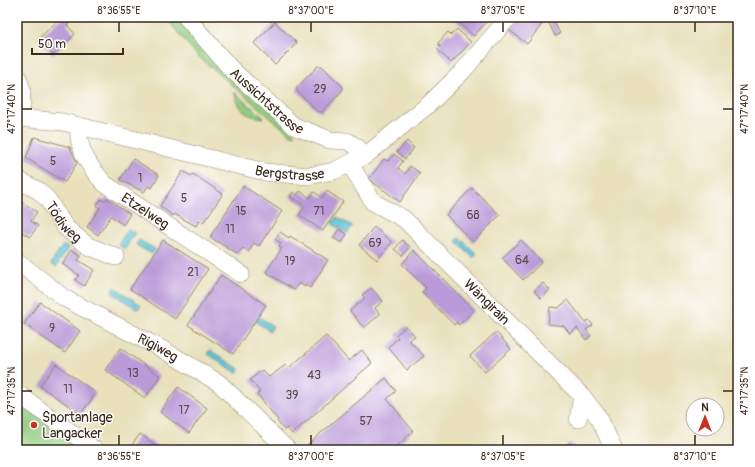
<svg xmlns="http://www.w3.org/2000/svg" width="755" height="467" font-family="Pangolin,sans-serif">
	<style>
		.green { fill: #92cc81; stroke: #667b50 }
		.water { fill: #58c2d4; stroke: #4a7679 }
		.building { fill: #ba9ad8 }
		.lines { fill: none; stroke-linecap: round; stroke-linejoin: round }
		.minor-casing { stroke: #92866d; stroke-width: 18 }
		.minor { stroke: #fff; stroke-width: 17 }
		.ticks { fill: none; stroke: #3b2a1e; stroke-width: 1.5 }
		.poi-dot { fill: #c8321e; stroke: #fff; stroke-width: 1.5 }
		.labels { text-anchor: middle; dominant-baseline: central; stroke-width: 3; stroke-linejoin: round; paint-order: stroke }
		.number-label { font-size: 12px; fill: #5b464c }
		.street-label { font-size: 14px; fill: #3b2a1e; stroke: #fff }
		.poi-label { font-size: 14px; fill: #3b2a1e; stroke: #fff; text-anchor: start }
		.neatline { fill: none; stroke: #3b2a1e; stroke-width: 1.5 }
		.ticks-label { font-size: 10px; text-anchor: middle; fill: #3b2a1e }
	</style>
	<rect width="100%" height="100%" fill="#fff"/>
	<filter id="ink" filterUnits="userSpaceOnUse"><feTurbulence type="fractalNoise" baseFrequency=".025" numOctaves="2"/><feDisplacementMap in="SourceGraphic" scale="8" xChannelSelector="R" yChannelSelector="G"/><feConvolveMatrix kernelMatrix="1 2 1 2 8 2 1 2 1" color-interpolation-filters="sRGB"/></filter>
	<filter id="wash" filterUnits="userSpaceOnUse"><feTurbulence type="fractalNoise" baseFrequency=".012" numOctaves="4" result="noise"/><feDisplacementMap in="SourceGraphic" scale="16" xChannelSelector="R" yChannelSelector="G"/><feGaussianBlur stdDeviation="0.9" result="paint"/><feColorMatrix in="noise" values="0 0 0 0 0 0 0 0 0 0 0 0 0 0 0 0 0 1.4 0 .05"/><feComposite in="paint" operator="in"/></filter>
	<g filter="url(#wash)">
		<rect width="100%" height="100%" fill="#e8e1bc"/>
		<g class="green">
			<path d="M165 17H180L295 134 291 135 278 124 198 56Z"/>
			<path d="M234 92 264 118C244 116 240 110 234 92Z"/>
			<path d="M17 401 83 450H17Z"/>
		</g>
		<g class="water">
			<path d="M337 217 352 226 348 233 332 224Z"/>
			<path d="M128 229 135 233 125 249 118 245Z"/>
			<path d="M460 238 477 254 473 258 456 241Z"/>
			<path d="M139 240 155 249 152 254 136 245Z"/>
			<path d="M63 245 68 248 56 267 51 264Z"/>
			<path d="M114 287 141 305 138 309 111 292Z"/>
			<path d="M259 317 273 326 270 331 256 322Z"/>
			<path d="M210 350 239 369 237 373 208 354Z"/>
		</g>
		<g id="blocks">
			<g class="building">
				<path d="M62 17H67L71 21 67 25 75 34 53 55 38 39Z"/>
				<path d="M452 17H491L474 36Z"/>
				<path d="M519 17H543L546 19 527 44 509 30Z"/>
				<path d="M553 19 560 34 555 36 548 21Z"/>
				<path d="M275 22 297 43 275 65 254 43Z"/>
				<path d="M457 29 471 42 451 63 437 49 440 46 438 43 448 32 451 35Z"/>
				<path d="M318 66H322L343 87 342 91 322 112 317 111 297 91V87Z"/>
				<path d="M34 137 70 147 77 163 65 182 26 158Z"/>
				<path d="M407 141 414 148 405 159 397 152Z"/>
				<path d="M394 154 403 161 398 168 405 174 410 166 420 173 400 202 369 179 384 159 388 161Z"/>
				<path d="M133 159 159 175 152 188 148 186 144 192 120 180Z"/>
				<path d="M183 171 191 176 193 174 223 194 203 223 200 220 196 226 174 214 173 216 160 206Z"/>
				<path d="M243 186 282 211 259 246 254 243 249 252 243 248 238 255 210 237Z"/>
				<path d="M472 188 500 215 473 242 446 215Z"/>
				<path d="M300 191 310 198 314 192 323 198 327 191 343 202 323 231 299 215 305 206 290 197 293 192 297 195Z"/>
				<path d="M107 198 130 214 123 225 111 216 98 235 87 227 100 208 96 206 101 199 104 201Z"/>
				<path d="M17 199 37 212 31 221 38 226 30 237 17 229Z"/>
				<path d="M374 227 392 242 377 260 359 245Z"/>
				<path d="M339 229 347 234 342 243 333 238Z"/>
				<path d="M280 232 289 238 290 236 328 260 310 288 306 285 305 287 299 283 294 290 266 272 282 248 279 246 281 243 275 239Z"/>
				<path d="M163 240 208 269 175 319 130 289Z"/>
				<path d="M402 240 410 247 403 256 395 249Z"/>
				<path d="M521 240 542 262 523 280 502 258Z"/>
				<path d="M72 250 81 255 78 260 94 270 84 286 75 280 79 275 62 264Z"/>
				<path d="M414 250 474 310 459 325 457 322 454 325 422 292 426 288 402 264Z"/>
				<path d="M221 275 266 305 233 354 188 325Z"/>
				<path d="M543 283 550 290 541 298 534 291Z"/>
				<path d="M371 288 383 301 375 308 380 314 364 328 350 311 365 298 362 295Z"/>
				<path d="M568 300 585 322 589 320 593 325 586 330 591 336 586 340 577 328 570 334 564 326 548 324 550 307 558 308Z"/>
				<path d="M40 302 80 331 65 353 24 324Z"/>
				<path d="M406 326 415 336 409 340 424 356 407 370 388 347 398 338 396 335Z"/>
				<path d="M496 332 511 349 485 372 470 356Z"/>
				<path d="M326 336 349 361 362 350 372 363 292 434 287 428 284 430 277 421 278 420 257 394 260 392 250 380 262 370 269 377 287 364 290 367Z"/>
				<path d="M120 348 160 376 145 398 105 370Z"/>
				<path d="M56 364 96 393 81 414 40 386Z"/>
				<path d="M386 378 396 391 387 399 413 431 393 450H305L304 449 322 432Z"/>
				<path d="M178 387 207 408 189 433 160 412Z"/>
				<path d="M140 434 163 450H128Z"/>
				<path d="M569 443 581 450H564Z"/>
			</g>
		</g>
	</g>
	<g filter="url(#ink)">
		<use href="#blocks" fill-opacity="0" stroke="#92866d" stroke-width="1"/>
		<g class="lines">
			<g class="minor-casing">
				<g id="minor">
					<path id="s1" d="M186 17 231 69 294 126 330 140 347 141 357 147 365 156"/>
					<path d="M17 75 22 90 21 117"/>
					<path id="s2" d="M17 118 63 122 265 172 308 176 334 171 365 156 428 105 462 72 509 17"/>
					<path id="s3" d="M79 126C76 148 91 169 105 184L241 274"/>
					<path id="s4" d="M350 164 373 202 404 219 582 396 599 418 614 450"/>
					<path id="s5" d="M17 179 39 191 48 200 65 227 88 246 116 257"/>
					<path id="s6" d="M17 261 64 298 162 349 219 383 288 450"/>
					<path d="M17 393 95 450"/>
					<path d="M578 419 582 396"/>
				</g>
			</g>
			<use href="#minor" class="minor"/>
		</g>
	</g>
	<path class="ticks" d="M119 22V32M311 22V32M503 22V32M695 22V32M22 109H32M723 109H733M22 391H32M723 391H733M119 435V445M311 435V445M503 435V445M695 435V445"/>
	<circle class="poi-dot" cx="34" cy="425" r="4"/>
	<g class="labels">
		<g class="number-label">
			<text x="320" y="89">29</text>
			<text x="53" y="161">5</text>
			<text x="140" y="178">1</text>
			<text x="184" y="198">5</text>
			<text x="241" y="211">15</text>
			<text x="319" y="211">71</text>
			<text x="473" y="215">68</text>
			<text x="230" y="229">11</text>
			<text x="375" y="243">69</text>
			<text x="522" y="260">64</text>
			<text x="290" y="261">19</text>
			<text x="193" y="272">21</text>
			<text x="52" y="328">9</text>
			<text x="133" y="373">13</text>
			<text x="314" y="375">43</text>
			<text x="68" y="389">11</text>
			<text x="292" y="395">39</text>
			<text x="184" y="410">17</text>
			<text x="366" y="421">57</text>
		</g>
		<g class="street-label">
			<text stroke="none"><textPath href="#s1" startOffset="117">Aussichtstrasse</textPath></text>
			<text stroke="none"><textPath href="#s2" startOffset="279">Bergstrasse</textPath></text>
			<text stroke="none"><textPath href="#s3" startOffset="114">Etzelweg</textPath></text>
			<text stroke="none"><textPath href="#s5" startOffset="65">Tödiweg</textPath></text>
			<text stroke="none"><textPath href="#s4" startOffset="197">Wängirain</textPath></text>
			<text stroke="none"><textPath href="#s6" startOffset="166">Rigiweg</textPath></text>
		</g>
		<g class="poi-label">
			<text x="42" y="417">Sportanlage<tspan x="42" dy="16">Langacker</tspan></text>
		</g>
	</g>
	<rect width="755" height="467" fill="none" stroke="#fff" stroke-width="44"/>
	<g transform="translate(705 417)"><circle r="19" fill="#ffffff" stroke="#b1aaa5"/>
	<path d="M0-3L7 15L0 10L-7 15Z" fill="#c8321e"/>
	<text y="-6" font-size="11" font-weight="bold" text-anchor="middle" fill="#3b2a1e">N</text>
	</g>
	<path d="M32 48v6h91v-6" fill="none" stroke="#3b2a1e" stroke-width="2"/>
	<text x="38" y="48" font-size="12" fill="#3b2a1e" stroke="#ffffff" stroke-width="3" paint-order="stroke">50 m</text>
	<rect x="22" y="22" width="711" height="423" class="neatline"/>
	<g class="ticks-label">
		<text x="119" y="14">8°36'55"E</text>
		<text x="311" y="14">8°37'00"E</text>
		<text x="503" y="14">8°37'05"E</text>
		<text x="695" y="14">8°37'10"E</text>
		<text transform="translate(11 109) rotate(-90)" y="4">47°17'40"N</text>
		<text transform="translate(744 109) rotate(-90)" y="4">47°17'40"N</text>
		<text transform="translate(11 391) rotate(-90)" y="4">47°17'35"N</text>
		<text transform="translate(744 391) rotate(-90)" y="4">47°17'35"N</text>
		<text x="119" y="460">8°36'55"E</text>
		<text x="311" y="460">8°37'00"E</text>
		<text x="503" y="460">8°37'05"E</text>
		<text x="695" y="460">8°37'10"E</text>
	</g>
</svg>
